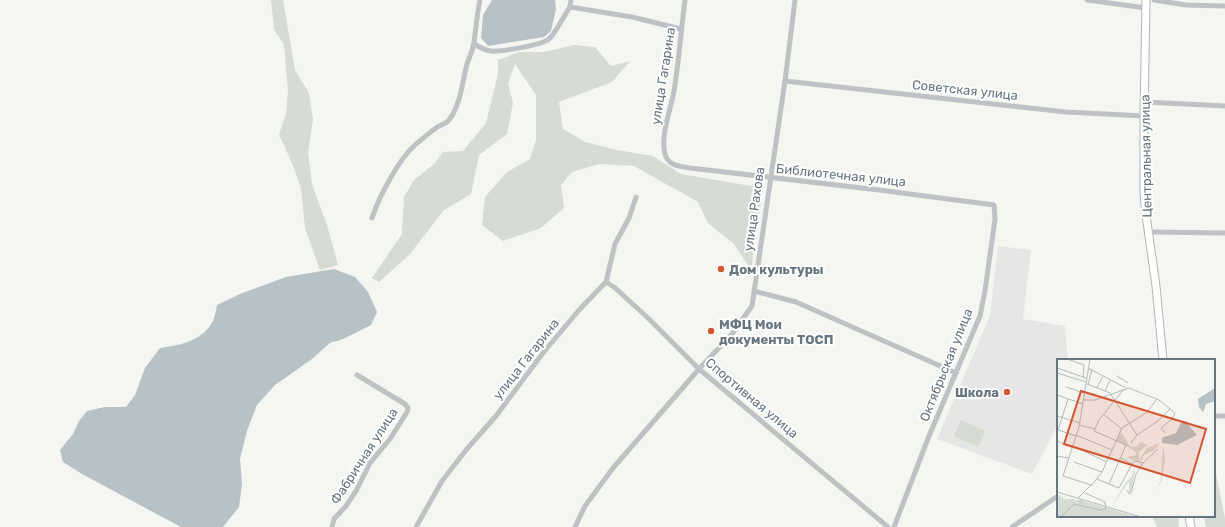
<svg xmlns="http://www.w3.org/2000/svg" width="1225" height="527" font-family="Rubik,sans-serif">
	<style>
		.built { fill: #e5e6e5 }
		.green { fill: #d6dbd3 }
		.water { fill: #b7c2c6 }
		.lines { fill: none; stroke-linecap: round; stroke-linejoin: round }
		.major-casing { stroke: #b2b6b9; stroke-width: 9 }
		.minor { stroke: #bec2c5; stroke-width: 5 }
		.major { stroke: #fff; stroke-width: 7 }
		.poi-dot { fill: #d55431; stroke: #fff; stroke-width: 1.5 }
		.labels { text-anchor: middle; dominant-baseline: central; stroke-width: 4; stroke-linejoin: round; paint-order: stroke }
		.street-label { font-size: 13px; fill: #667580; stroke: #fff }
		.poi-label { font-size: 13px; font-weight: bold; fill: #667580; stroke: #fff; text-anchor: start }
		.inset-road { fill: none; stroke: #b3babd; stroke-width: 1 }
		.view { fill: #d55431; fill-opacity: 0.15; stroke: #d55431; stroke-width: 2 }
		.inset-edge { fill: none; stroke: #667580; stroke-width: 2 }
	</style>
	<rect width="100%" height="100%" fill="#f5f5f2"/>
	<path class="built" d="M998 246 1031 250 1023 319 1065 326 1068 360H1058V425L1032 474 937 439 990 316Z"/>
	<g class="green">
		<path d="M271 0H283L295 70 309 93 313 120 308 152 312 184 327 225 338 265 320 270 305 228 301 189 294 168 279 134 286 114 288 91 284 45 274 29Z"/>
		<path d="M574 45 595 47 611 66 630 61 612 82 559 102 563 129 585 142 617 150 653 156 681 174 763 188 751 270 734 244 708 223 698 202 634 166 599 164 572 172 561 185 564 208 541 228 503 241 482 225 485 197 507 172 530 159 536 140V95L515 64 508 83 513 103 507 134 479 155 471 194 444 210 410 254 379 282 372 278 402 234 404 197 414 180 434 164 443 152 463 151 486 123 498 74V60L520 52H544Z"/>
		<path d="M961 420 985 431 978 447 954 436Z"/>
		<path d="M1214 473 1216 474 1225 518V527H1206L1204 516H1214Z"/>
		<path d="M1152 516H1178L1179 527H1157Z"/>
	</g>
	<g class="water">
		<path d="M492 0H555L556 9 551 31 544 37 488 46 481 38 483 15Z"/>
		<path d="M334 269 355 277 368 292 377 312 371 325 343 339 330 343 312 359 275 385 257 405 247 431 240 459 242 484 239 507 223 527H181L82 474 63 462 60 450 73 434 79 421 87 411 105 407H126L135 395 145 368 160 348C181 345 202 341 213 321 215 316 216 310 217 305L240 294 286 277Z"/>
	</g>
	<g class="lines">
		<g class="major-casing">
			<g id="major">
				<path d="M1146 0 1144 116V194L1146 215 1156 286 1163 360"/>
				<path d="M1189 516 1191 527"/>
			</g>
		</g>
		<g class="minor">
			<path d="M571 0 570 7 632 17 681 29"/>
			<path d="M685 0C681 30 679 61 674 91 671 109 660 136 665 154 668 166 680 166 690 168L879 190 994 205 995 219 985 291 980 316 929 436 894 527"/>
			<path d="M1087 0 1146 8"/>
			<path d="M1154 0 1186 5 1225 6"/>
			<path d="M474 44C479 47 484 50 491 51 500 52 543 45 549 39 556 33 564 15 570 7"/>
			<path d="M785 81 1066 112 1144 116"/>
			<path d="M1145 102 1225 106"/>
			<path d="M372 218C379 197 398 160 415 145 422 139 429 133 436 128 440 125 446 124 449 120 460 106 462 85 466 68 468 59 473 51 474 42 476 28 477 14 480 0"/>
			<path d="M1148 232 1225 233"/>
			<path d="M606 282 614 287 648 318 699 369 888 527"/>
			<path d="M754 291 796 302 956 373"/>
			<path d="M1214 416H1225"/>
			<path d="M332 527 334 519 346 506 356 491 370 463 390 439 407 412 408 408 405 404 357 375"/>
			<path d="M416 527 442 481 466 450 496 416 543 353 579 310 606 282 615 244 629 218 636 197"/>
			<path d="M575 527 585 506 613 468 699 369 732 334 752 306 785 81 795 0"/>
			<path d="M1012 527 1058 496"/>
		</g>
		<use href="#major" class="major"/>
	</g>
	<g class="poi-dot">
		<circle cx="721" cy="269" r="4"/>
		<circle cx="711" cy="331" r="4"/>
		<circle cx="1007" cy="392" r="4"/>
	</g>
	<g class="labels">
		<g class="street-label">
			<text transform="translate(663 76) rotate(-81)">улица Гагарина</text>
			<text transform="translate(965 90) rotate(6)">Советская улица</text>
			<text transform="translate(1146 156) rotate(-91)">Центральная улица</text>
			<text transform="translate(841 175) rotate(6)">Библиотечная улица</text>
			<text transform="translate(754 209) rotate(-82)">улица Рахова</text>
			<text transform="translate(526 359) rotate(-52)">улица Гагарина</text>
			<text transform="translate(946 365) rotate(-68)">Октябрьская улица</text>
			<text transform="translate(752 398) rotate(40)">Спортивная улица</text>
			<text transform="translate(364 456) rotate(-57)">Фабричная улица</text>
		</g>
		<g class="poi-label">
			<text x="729" y="269">Дом культуры</text>
			<text x="719" y="324">МФЦ Мои<tspan x="719" dy="15">документы ТОСП</tspan></text>
			<text x="999" y="392" text-anchor="end">Школа</text>
		</g>
	</g>
	<g transform="translate(1057 359)">
		<rect width="158" height="158" fill="#f5f5f2"/>
		<path d="M64 73 73 87 79 88 84 83 90 86 82 93V101L90 89 103 84 96 92 87 96 84 102 75 101 70 98 79 96V93L60 81ZM106 86 108 101 105 120 99 133 104 120ZM76 111 78 113 74 132 72 134V122L55 147 67 126 75 117ZM0 135 7 140H18L19 145 23 141 80 158H0Z" fill="#d6dbd3"/>
		<path d="M158 29V42L149 45 146 53 142 48 141 40ZM128 62 140 76 120 86 105 84V79L119 74 124 64Z" fill="#b7c2c6"/>
		<path class="inset-road" d="M10 0 27 6 26 18M0 9 29 19M31 9 69 29M0 14 29 23M60 17 71 24M30 25 53 34 80 76M31 26 35 10M9 28 27 34M40 29 46 17M48 32 53 21M0 36 26 45M27 41H38L72 29 102 41 118 54 115 60 104 69 108 74M47 56 65 70M0 57 23 64M22 66 38 70M1 71 11 40M1 71 19 77M19 76 55 91M0 82 15 88M74 84 80 76 102 61 113 50M16 87 50 103M0 97 12 99M17 103 45 113M75 105 78 102 86 104M40 120 62 129 75 105 64 99M52 125 69 86 37 72 42 61 67 30M34 127 45 113 65 69 89 54 100 40M70 131 72 135 74 134 79 115 86 104 101 90M0 133 84 158M21 139 34 126 6 117 22 68 33 0M17 145 43 151 49 150 48 143 28 134M4 158 20 142H25"/>
		<path class="view" d="M24 32 149 70 133 124 7 85Z"/>
		<rect width="158" height="158" class="inset-edge"/>
	</g>
</svg>
